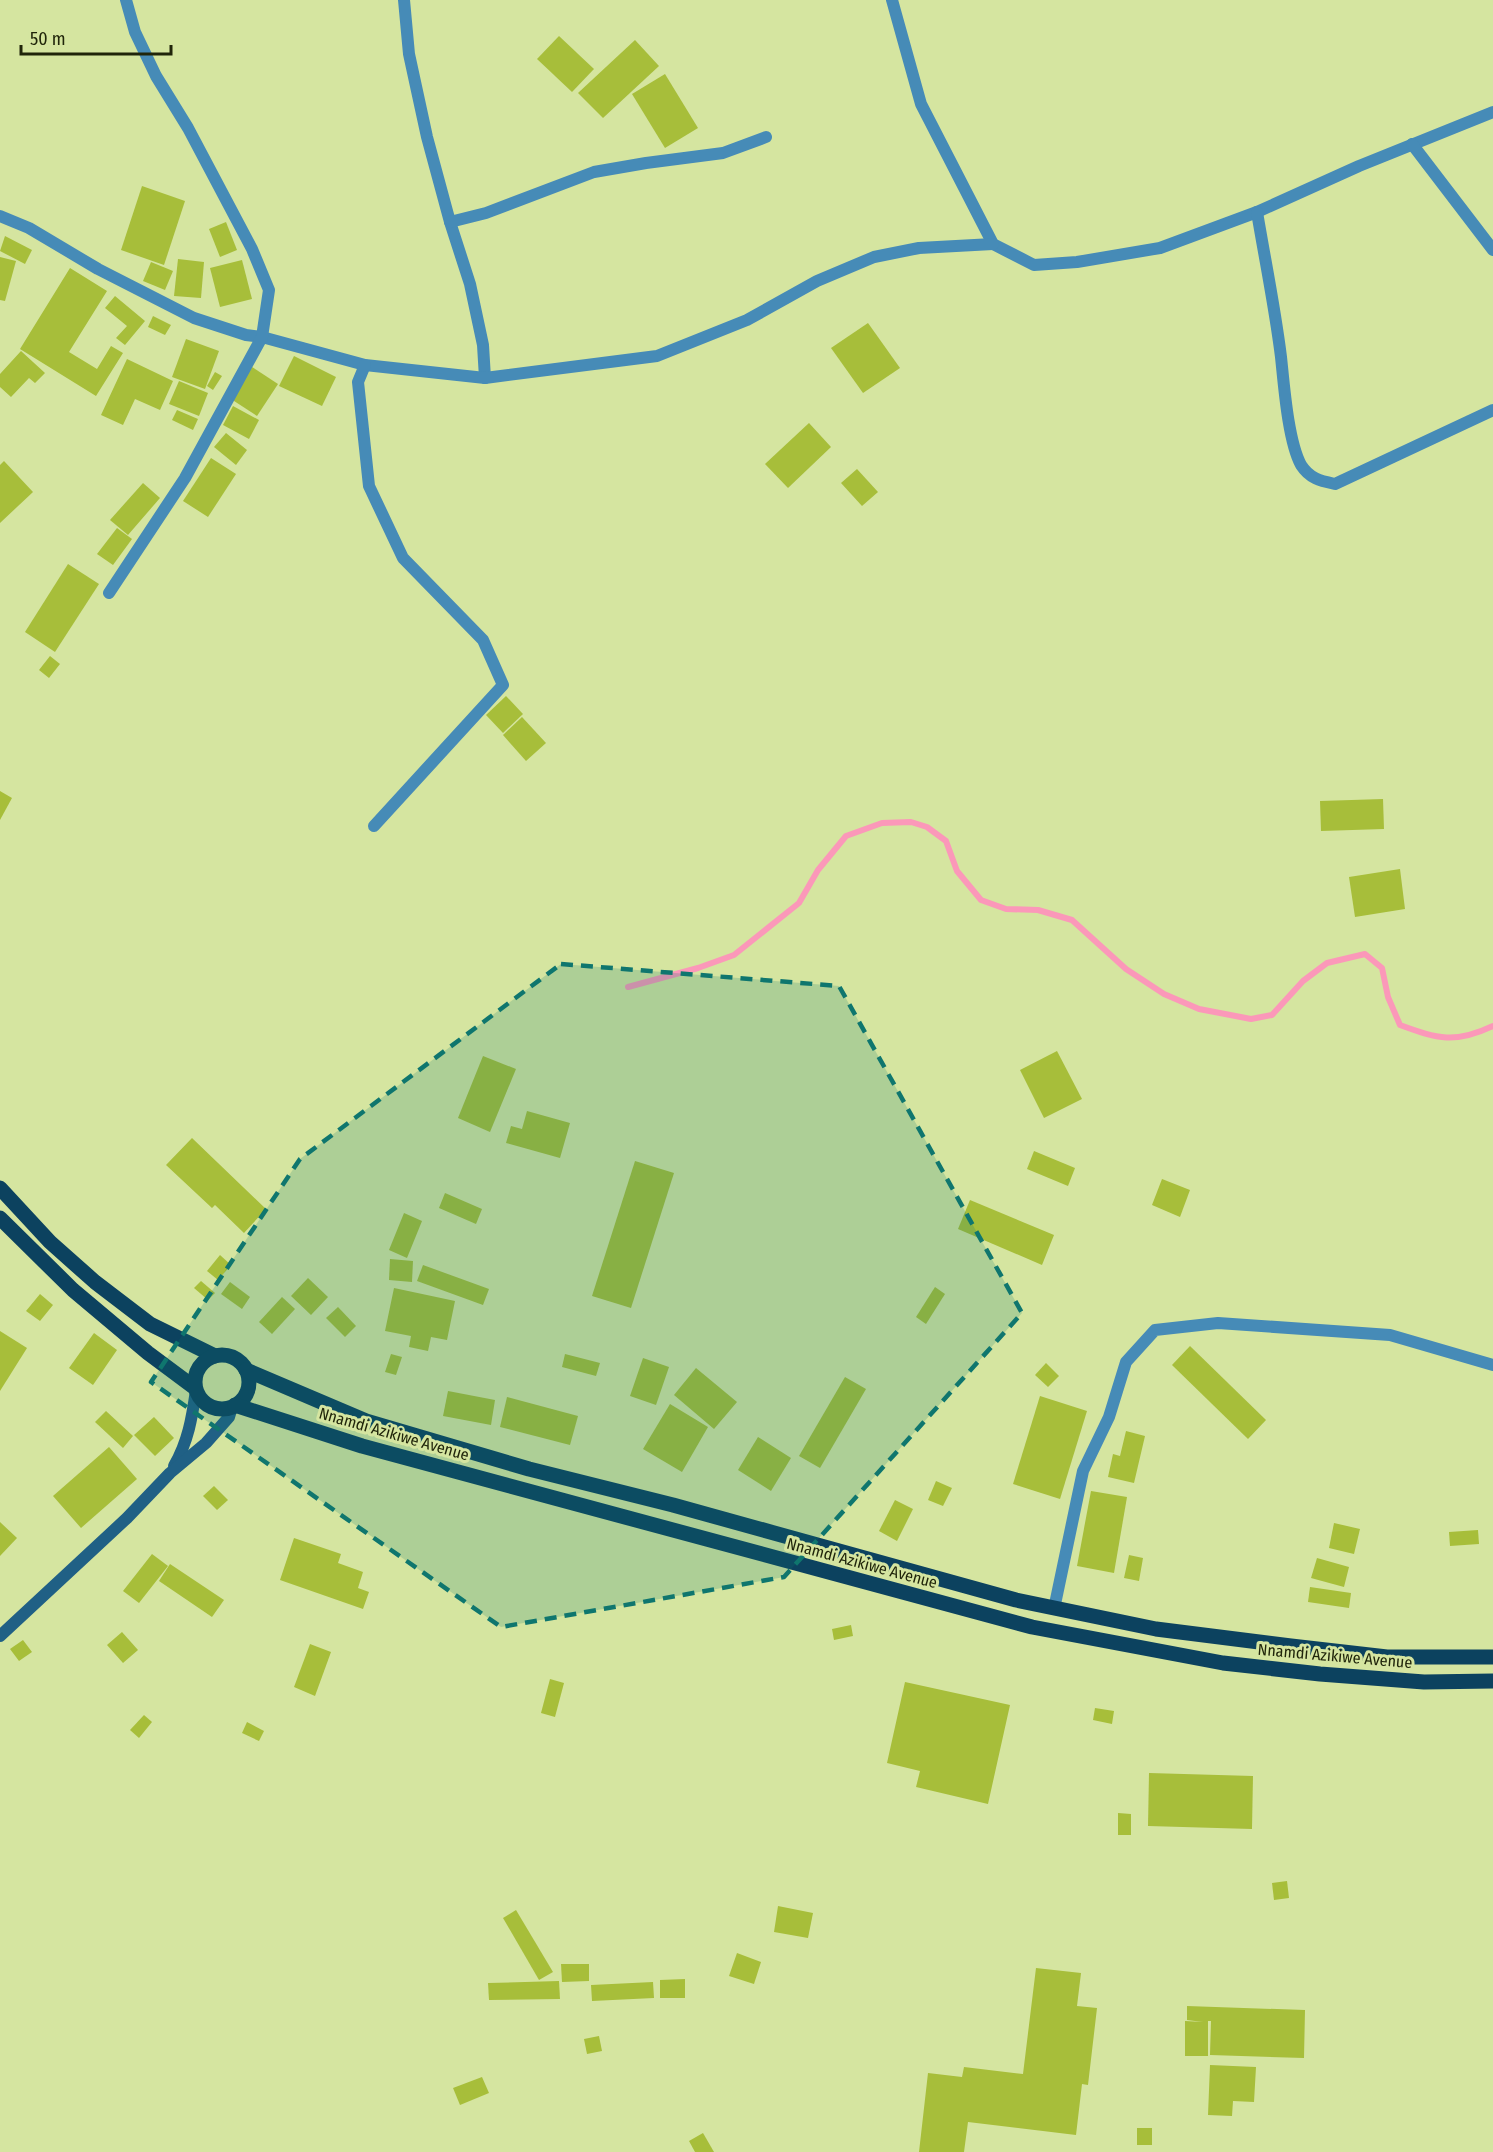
<svg xmlns="http://www.w3.org/2000/svg" width="1493" height="2152" font-family="'Fira Sans Condensed',sans-serif">
	<style>
		.lines { fill: none; stroke-linecap: round; stroke-linejoin: round }
		.stream { stroke: #fb98b9; stroke-width: 6 }
		.building { fill: #a7be3a }
		.minor { stroke: #468bb7; stroke-width: 12 }
		.secondary { stroke: #206085; stroke-width: 12 }
		.primary { stroke: #0c425f; stroke-width: 15 }
		.marked { fill: #0f766e; fill-opacity: 0.2; stroke: #0f766e; stroke-width: 4.5; stroke-dasharray: 12 8; stroke-linejoin: round }
		.labels { text-anchor: middle; dominant-baseline: central; stroke-width: 6; stroke-linejoin: round; paint-order: stroke }
		.street-label { font-size: 16px; fill: #20250a; stroke: #d5e5a0 }
	</style>
	<rect width="100%" height="100%" fill="#d5e5a0"/>
	<g class="lines">
		<path class="stream" d="M628 987 698 968 734 955 799 903 818 870 846 836 882 823 911 822 927 827 946 841 957 871 981 900 1006 909 1038 910 1072 920 1126 969 1164 994 1199 1009 1251 1019 1272 1015 1303 981 1327 963 1365 954 1382 968 1388 997 1400 1025C1438 1039 1455 1044 1493 1026"/>
	</g>
	<g class="building">
		<path d="M559 36 594 69 572 92 537 59Z"/>
		<path d="M635 40 659 66 603 118 578 93Z"/>
		<path d="M665 74 698 128 665 148 632 94Z"/>
		<path d="M142 186 185 201 164 265 121 250Z"/>
		<path d="M226 222 237 250 220 257 209 229Z"/>
		<path d="M5 236 32 250 25 264 0 251Z"/>
		<path d="M0 257 16 261 5 301 0 300Z"/>
		<path d="M178 259 204 262 201 298 174 296Z"/>
		<path d="M242 260 252 299 220 307 210 268Z"/>
		<path d="M151 262 173 271 165 290 143 281Z"/>
		<path d="M70 268 107 291 69 352 97 369 111 346 123 353 96 396 20 349Z"/>
		<path d="M115 296 145 321 125 345 116 338 127 326 105 308Z"/>
		<path d="M153 316 171 325 165 335 148 327Z"/>
		<path d="M868 323 900 368 863 393 831 348Z"/>
		<path d="M186 339 219 351 205 389 172 377Z"/>
		<path d="M21 351 45 373 35 383 29 378 11 397 0 387V374Z"/>
		<path d="M294 356 336 377 322 406 279 386Z"/>
		<path d="M127 359 173 381 160 410 135 399 123 425 101 415Z"/>
		<path d="M252 367 278 384 257 416 231 399Z"/>
		<path d="M215 372 222 376 213 390 207 386Z"/>
		<path d="M179 381 208 393 199 416 169 404Z"/>
		<path d="M233 406 259 420 249 439 223 425Z"/>
		<path d="M177 410 198 419 193 430 172 420Z"/>
		<path d="M809 423 831 447 788 488 765 464Z"/>
		<path d="M226 433 247 450 236 465 214 447Z"/>
		<path d="M211 458 236 474 208 517 183 501Z"/>
		<path d="M4 461 33 492 0 523V465Z"/>
		<path d="M857 469 878 492 862 506 841 483Z"/>
		<path d="M143 483 160 498 128 535 110 520Z"/>
		<path d="M117 528 132 539 113 565 97 554Z"/>
		<path d="M68 564 99 584 55 652 25 632Z"/>
		<path d="M50 656 60 664 49 678 39 670Z"/>
		<path d="M506 696 523 714 503 733 486 715Z"/>
		<path d="M522 717 546 743 526 761 503 735Z"/>
		<path d="M0 791 12 798 0 820Z"/>
		<path d="M1383 799 1384 829 1321 831 1320 801Z"/>
		<path d="M1400 869 1405 909 1355 917 1349 877Z"/>
		<path d="M1057 1051 1082 1099 1044 1118 1020 1070Z"/>
		<path d="M483 1056 516 1069 490 1132 458 1118Z"/>
		<path d="M527 1111 570 1123 560 1158 506 1143 511 1126 522 1129Z"/>
		<path d="M192 1138 266 1209 244 1233 215 1205 212 1208 166 1165Z"/>
		<path d="M1034 1151 1075 1168 1068 1186 1027 1169Z"/>
		<path d="M635 1161 674 1173 631 1308 592 1296Z"/>
		<path d="M1162 1179 1190 1190 1180 1217 1152 1205Z"/>
		<path d="M445 1193 482 1209 476 1224 439 1208Z"/>
		<path d="M970 1200 1054 1235 1042 1265 958 1229Z"/>
		<path d="M404 1213 422 1221 407 1258 389 1250Z"/>
		<path d="M220 1255 231 1265 218 1280 207 1271Z"/>
		<path d="M390 1259 413 1261 412 1282 389 1280Z"/>
		<path d="M423 1265 489 1289 483 1305 417 1281Z"/>
		<path d="M308 1278 328 1297 311 1315 291 1296Z"/>
		<path d="M201 1281 215 1293 208 1300 194 1288Z"/>
		<path d="M230 1282 250 1297 242 1309 221 1294Z"/>
		<path d="M935 1287 945 1294 926 1324 916 1317Z"/>
		<path d="M394 1288 455 1301 447 1340 431 1337 428 1351 409 1347 411 1336 385 1331Z"/>
		<path d="M40 1294 53 1305 40 1321 26 1311Z"/>
		<path d="M282 1297 295 1309 272 1334 259 1322Z"/>
		<path d="M338 1307 356 1326 345 1337 326 1318Z"/>
		<path d="M0 1331 27 1348 0 1391Z"/>
		<path d="M94 1333 117 1350 93 1385 69 1368Z"/>
		<path d="M1190 1346 1266 1420 1248 1439 1172 1365Z"/>
		<path d="M391 1354 402 1357 396 1375 385 1372Z"/>
		<path d="M565 1354 600 1363 596 1376 562 1367Z"/>
		<path d="M643 1358 669 1367 656 1405 630 1396Z"/>
		<path d="M1046 1363 1059 1376 1048 1387 1035 1375Z"/>
		<path d="M696 1368 737 1402 714 1429 674 1395Z"/>
		<path d="M845 1377 866 1389 820 1468 799 1456Z"/>
		<path d="M448 1391 495 1400 491 1425 443 1416Z"/>
		<path d="M1040 1396 1087 1411 1060 1499 1013 1484Z"/>
		<path d="M507 1397 578 1416 570 1445 500 1427Z"/>
		<path d="M670 1404 708 1427 682 1472 643 1449Z"/>
		<path d="M106 1411 133 1436 123 1448 95 1422Z"/>
		<path d="M154 1417 174 1438 155 1456 134 1435Z"/>
		<path d="M1126 1431 1145 1436 1134 1483 1108 1477 1113 1454 1120 1456Z"/>
		<path d="M758 1437 791 1458 771 1491 738 1470Z"/>
		<path d="M109 1447 137 1479 81 1528 53 1496Z"/>
		<path d="M936 1481 952 1488 943 1506 928 1500Z"/>
		<path d="M214 1486 228 1500 217 1510 203 1496Z"/>
		<path d="M1091 1491 1127 1497 1114 1573 1077 1566Z"/>
		<path d="M895 1500 913 1509 897 1541 879 1531Z"/>
		<path d="M0 1522 17 1538 0 1556Z"/>
		<path d="M1334 1523 1360 1529 1354 1554 1329 1548Z"/>
		<path d="M1478 1530 1479 1544 1450 1546 1449 1532Z"/>
		<path d="M294 1538 341 1554 338 1563 363 1572 358 1588 369 1592 363 1609 280 1580Z"/>
		<path d="M152 1554 168 1566 139 1603 123 1591Z"/>
		<path d="M1129 1555 1143 1558 1139 1581 1124 1578Z"/>
		<path d="M1317 1558 1349 1567 1344 1587 1311 1578Z"/>
		<path d="M170 1564 224 1600 212 1617 159 1581Z"/>
		<path d="M1310 1587 1351 1593 1349 1608 1308 1602Z"/>
		<path d="M851 1625 853 1636 834 1640 832 1629Z"/>
		<path d="M122 1632 138 1650 123 1663 107 1645Z"/>
		<path d="M23 1640 32 1652 19 1661 10 1649Z"/>
		<path d="M310 1644 331 1652 315 1696 294 1687Z"/>
		<path d="M550 1679 564 1683 555 1717 541 1713Z"/>
		<path d="M905 1682 1010 1705 988 1804 916 1787 920 1771 887 1763Z"/>
		<path d="M1095 1708 1114 1711 1112 1724 1093 1720Z"/>
		<path d="M144 1715 152 1722 139 1738 130 1730Z"/>
		<path d="M247 1722 264 1731 259 1741 242 1733Z"/>
		<path d="M1149 1773 1253 1776 1252 1829 1148 1826Z"/>
		<path d="M1118 1813 1131 1814V1835H1118Z"/>
		<path d="M1287 1881 1289 1898 1274 1900 1272 1883Z"/>
		<path d="M778 1906 813 1913 808 1938 774 1932Z"/>
		<path d="M516 1910 553 1972 539 1980 503 1918Z"/>
		<path d="M737 1953 761 1962 754 1984 729 1976Z"/>
		<path d="M561 1964H589V1981L562 1982Z"/>
		<path d="M1036 1968 1081 1973 1077 2006 1097 2008 1088 2085 1082 2084 1076 2135 968 2122 964 2152H919L928 2073 962 2077 964 2067 1023 2074Z"/>
		<path d="M685 1979V1998H660V1980Z"/>
		<path d="M559 1981 560 1999 489 2000 488 1983Z"/>
		<path d="M653 1982 654 1998 592 2001 591 1985Z"/>
		<path d="M1187 2006 1305 2010 1304 2058 1210 2055 1211 2021H1208V2056H1185V2021L1203 2022 1187 2020Z"/>
		<path d="M599 2036 602 2051 587 2054 584 2039Z"/>
		<path d="M1210 2065 1256 2067 1254 2102 1233 2101 1232 2116 1208 2115Z"/>
		<path d="M482 2077 489 2093 460 2105 453 2088Z"/>
		<rect x="1137" y="2128" width="15" height="17"/>
		<path d="M703 2133 714 2152H695L689 2141Z"/>
	</g>
	<g class="lines">
		<g class="minor">
			<path d="M404 0 409 54 427 137 450 222 470 284 483 345 485 378"/>
			<path d="M892 0 921 104 993 244 1034 265 1077 262 1160 248 1257 212 1359 166 1493 112"/>
			<path d="M1412 144 1493 250"/>
			<path d="M1257 212C1265 260 1275 308 1281 357 1284 385 1288 441 1301 465 1310 479 1321 481 1335 484L1493 410"/>
			<path d="M0 216 29 228 98 269 194 318 246 335 262 337 365 365 485 378 657 356 747 320 817 281 874 257 919 248 993 244"/>
			<path d="M450 222 486 213 594 172 646 163 723 153 766 137"/>
			<path d="M365 365 358 382 369 486 403 558 483 640 503 685 374 826"/>
			<path d="M109 593 185 478 262 337 269 290 252 249 188 128 156 76 135 32 126 0"/>
			<path d="M1054 1609 1083 1471 1109 1417 1126 1362 1155 1330 1218 1323 1390 1335 1493 1365"/>
		</g>
		<g class="secondary">
			<path d="M174 1466C188 1442 192 1418 196 1390"/>
			<path d="M0 1636 127 1518 170 1473 206 1443 229 1417 232 1407"/>
		</g>
		<g class="primary">
			<path d="M0 1188 50 1242 95 1282 150 1324 215 1356"/>
			<path d="M0 1218 73 1290 148 1353 195 1388"/>
			<circle cx="222" cy="1382" r="27"/>
			<path d="M246 1370 366 1421 529 1469 673 1505 1016 1600 1156 1629 1291 1646 1387 1657H1493"/>
			<path d="M235 1405 362 1446 1032 1627 1223 1663 1320 1674 1424 1682 1493 1681"/>
		</g>
	</g>
	<path class="marked" d="M561 964 839 986 1022 1313 784 1577 501 1627 151 1382 300 1159Z"/>
	<g class="labels">
		<g class="street-label">
			<text transform="translate(394 1434) rotate(16)">Nnamdi Azikiwe Avenue</text>
			<text transform="translate(862 1563) rotate(15)">Nnamdi Azikiwe Avenue</text>
			<text transform="translate(1335 1656) rotate(5)">Nnamdi Azikiwe Avenue</text>
		</g>
	</g>
	<path d="M21 45v9h150v-9" fill="none" stroke="#20250a" stroke-width="3"/>
	<text x="30" y="45" font-size="18" fill="#20250a" stroke="#d5e5a0" stroke-width="4.5" paint-order="stroke">50 m</text>
</svg>
